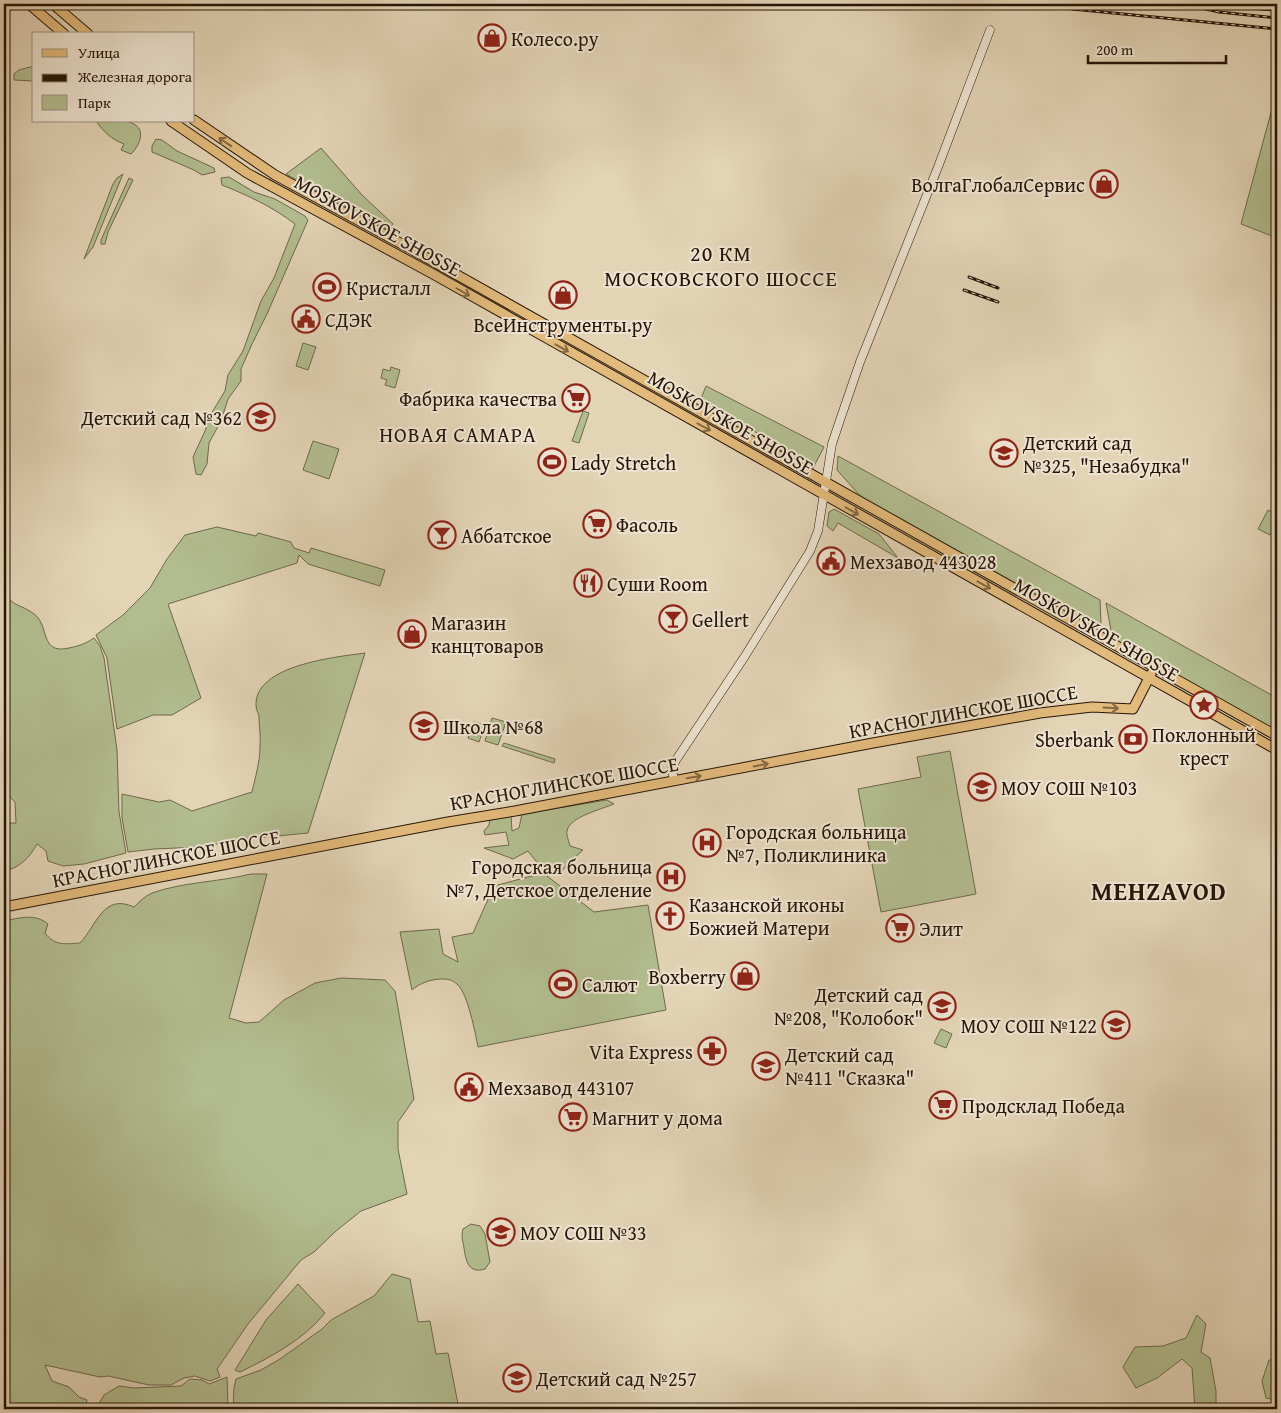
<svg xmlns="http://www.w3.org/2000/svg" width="1281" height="1413" font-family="'Gentium Book Plus',serif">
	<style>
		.green { fill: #b2bd8f; stroke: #6c694b }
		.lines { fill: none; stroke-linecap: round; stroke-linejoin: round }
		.secondary-casing { stroke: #261507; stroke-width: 9 }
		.primary-casing { stroke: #261507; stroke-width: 11 }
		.secondary { stroke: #ede3d0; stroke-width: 8 }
		.primary { stroke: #e2ba7b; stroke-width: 9 }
		.rail-casing { stroke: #261507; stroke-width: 3 }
		.rail { stroke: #ede3d0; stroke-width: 1; stroke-dasharray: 4; stroke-linecap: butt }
		.oneway { stroke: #846841 }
		.labels { text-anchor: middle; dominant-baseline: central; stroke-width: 4; stroke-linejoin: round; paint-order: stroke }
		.poi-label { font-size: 20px; fill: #261507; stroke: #ede3d0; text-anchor: start }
		.street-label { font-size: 20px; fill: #261507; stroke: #ede3d0 }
		.neighbourhood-label { font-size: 21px; letter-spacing: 1px; fill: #261507; stroke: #ede3d0 }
		.quarter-label { font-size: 22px; letter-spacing: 1px; fill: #261507; stroke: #ede3d0 }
		.district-label { font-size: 25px; font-weight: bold; letter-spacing: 1px; fill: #261507; stroke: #ede3d0 }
	</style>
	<rect width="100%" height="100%" fill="#e3d4b6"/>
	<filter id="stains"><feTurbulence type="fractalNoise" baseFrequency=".004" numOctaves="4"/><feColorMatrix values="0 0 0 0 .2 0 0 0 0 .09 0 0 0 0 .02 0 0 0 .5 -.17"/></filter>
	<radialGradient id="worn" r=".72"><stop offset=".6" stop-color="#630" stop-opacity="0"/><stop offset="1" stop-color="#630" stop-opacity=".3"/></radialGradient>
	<g class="green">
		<path d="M34 66V81L14 80V74L19 70Z"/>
		<path d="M1277 90V199L1272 236 1241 224Z"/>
		<path d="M96 121C106 121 120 119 129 122 147 127 141 144 131 154L121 150 124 144C111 139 104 132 96 121Z"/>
		<path d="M156 139 162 140 177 151 214 168 215 172 202 175 194 170 152 152V146Z"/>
		<path d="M321 148 362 195 393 224 389 230 286 174Z"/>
		<path d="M123 174 93 247 84 259 113 184 117 178Z"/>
		<path d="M229 177 254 192 275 199 305 216 308 220 267 314 252 344 241 369V381L228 399 221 421 209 443 207 464 201 475 196 474 193 457 205 431 211 414 225 391 228 375 243 351 261 301 274 278 295 224C273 207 247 195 222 185L221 178Z"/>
		<path d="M129 178 133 180 108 232 105 244H101V240Z"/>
		<path d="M303 343 316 347 308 370 296 366Z"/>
		<path d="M391 367 400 370 395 388 385 385 387 380 381 378 383 369 390 371Z"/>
		<path d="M706 386 824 447 812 470 790 458 780 450 781 446 746 427 744 429 732 425 701 407 700 401Z"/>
		<path d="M583 411 589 413 579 443 572 441Z"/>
		<path d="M313 441 339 449 329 479 303 470Z"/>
		<path d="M838 456 1100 600 1101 624 1105 639 872 509 837 470Z"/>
		<path d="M834 509 879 534 898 558 838 523 833 531 827 526 829 512Z"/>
		<path d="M1268 510 1277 515V521L1270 535 1258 529Z"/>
		<path d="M217 527 256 536 258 533 291 542 294 548 309 553 311 548 385 570 380 586 308 564 299 555 297 563 168 604 201 698 172 715H153L117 729 107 658 96 635 123 615 150 588 167 559 185 535Z"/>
		<path d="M4 591C12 607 21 604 34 614 50 625 39 655 69 648 79 646 85 644 94 638L100 646 104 658 117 750 119 812 126 853 84 864 63 866 48 861 46 851 37 844C30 857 20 868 4 871V823H16L15 802 4 791Z"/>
		<path d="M1106 603 1277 698V732L1117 645 1112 636Z"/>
		<path d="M365 653 308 833 246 839 199 847 154 849 128 852 122 818V794L159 802 170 800 192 811 252 792C255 778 260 762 260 747 261 737 259 726 259 716 258 713 256 709 256 705 255 665 336 657 365 653Z"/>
		<path d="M492 718 506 722 498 745 485 741Z"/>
		<path d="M474 722 485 725 479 742 468 738Z"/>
		<path d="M504 743 555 759 554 763 502 746Z"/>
		<path d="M950 751 976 894 881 912 858 789 921 777 917 757Z"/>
		<path d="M607 800 614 804C602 809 569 817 567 831 566 835 569 841 570 846L583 850 570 862 558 875C544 872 537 863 528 851L513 859 484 848 509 845 506 832 485 835 484 831 489 825 490 819 511 816 512 831 519 828 522 814Z"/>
		<path d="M543 873 594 912 648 905 666 1010 478 1047C475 1032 468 995 458 985 452 979 447 979 440 979 429 980 420 983 412 990L400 932 439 929 443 954 458 962 452 937 473 933 494 886Z"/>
		<path d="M251 874H267L229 1018 246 1023 259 1022 284 1000 315 983 341 978 385 980 395 991 414 1099 398 1122V1149L407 1194 361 1211 336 1231 314 1252 301 1260 248 1324 217 1369 220 1377 210 1381 195 1376 184 1378 171 1385H149L108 1376 100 1377 45 1365 52 1381 69 1387 79 1397 87 1400 85 1409H4V921C19 918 35 913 48 924L45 933C55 946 64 944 80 943 97 925 103 893 134 907 139 902 145 896 152 893 183 882 219 882 251 874Z"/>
		<path d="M941 1029 952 1034 946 1048 934 1043Z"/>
		<path d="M471 1224 480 1226 485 1234 490 1262 485 1269C469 1274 466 1262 464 1248 463 1242 461 1236 463 1229Z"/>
		<path d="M392 1274 410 1279 418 1322 430 1321 436 1354 448 1353 459 1409H233L234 1388 236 1379 261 1370 280 1359 322 1329 331 1320 374 1296Z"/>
		<path d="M298 1284 325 1313C303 1340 271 1357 240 1372L235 1370 266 1320Z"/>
		<path d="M1197 1315 1206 1324 1201 1352 1210 1358 1216 1391V1409H1195L1192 1368 1182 1359 1157 1378 1136 1388 1123 1367 1135 1347 1163 1346 1186 1338Z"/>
		<path d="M1269 1360H1277V1400L1266 1398 1262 1381Z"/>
		<path d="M227 1377 228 1409H96L104 1395 119 1386 134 1388 181 1386 190 1379 202 1380 209 1384Z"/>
	</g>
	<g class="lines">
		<g class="secondary-casing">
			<path id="secondary" d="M674 781 672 769 676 760 745 656 810 551 818 531 832 444 840 420 860 362 938 167 990 30"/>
		</g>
		<g class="primary-casing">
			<g id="primary">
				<path d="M29 4 64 34"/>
				<path d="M53 4 88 34"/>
				<path d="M194 120 275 175 411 249 1277 736"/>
				<path d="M171 121 247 173 433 274 1277 750"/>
				<path d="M4 907 448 822 515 811 873 743 1040 713 1092 707 1133 709 1151 674"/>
			</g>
		</g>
		<use href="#secondary" class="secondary"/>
		<use href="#primary" class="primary"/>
		<g class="rail-casing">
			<g id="rail">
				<path d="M1184 4 1219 12 1277 18"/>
				<path d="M1236 7 1277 10"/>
				<path d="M1072 9 1277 29"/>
				<path d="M969 277 998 288"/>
				<path d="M964 290 998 302"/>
			</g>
		</g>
		<use href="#rail" class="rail"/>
	</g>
	<defs><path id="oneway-shaft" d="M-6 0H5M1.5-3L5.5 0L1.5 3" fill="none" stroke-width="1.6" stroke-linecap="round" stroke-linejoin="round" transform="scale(1.25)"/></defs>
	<g class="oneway">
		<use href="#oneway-shaft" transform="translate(225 142) rotate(-146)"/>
		<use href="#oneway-shaft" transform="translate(463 292) rotate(30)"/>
		<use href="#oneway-shaft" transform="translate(562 348) rotate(29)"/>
		<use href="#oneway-shaft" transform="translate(704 427) rotate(29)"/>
		<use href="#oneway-shaft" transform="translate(852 511) rotate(30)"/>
		<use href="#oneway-shaft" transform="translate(984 585) rotate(29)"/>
		<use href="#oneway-shaft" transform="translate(1111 708) rotate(3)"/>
		<use href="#oneway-shaft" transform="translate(761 765) rotate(-11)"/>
		<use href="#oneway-shaft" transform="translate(694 777) rotate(-10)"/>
	</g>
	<defs>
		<g id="shop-ring" transform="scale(1.4375)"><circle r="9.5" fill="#ede3d0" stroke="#8f2418" stroke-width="1.5"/><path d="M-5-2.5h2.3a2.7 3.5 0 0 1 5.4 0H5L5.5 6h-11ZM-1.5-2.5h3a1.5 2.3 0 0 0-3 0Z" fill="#8f2418"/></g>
		<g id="stadium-ring" transform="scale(1.4375)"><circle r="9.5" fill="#ede3d0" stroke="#8f2418" stroke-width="1.5"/><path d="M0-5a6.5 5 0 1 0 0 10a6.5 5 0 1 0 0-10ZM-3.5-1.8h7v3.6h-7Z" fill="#8f2418"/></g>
		<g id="civic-ring" transform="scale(1.4375)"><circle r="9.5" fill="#ede3d0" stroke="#8f2418" stroke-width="1.5"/><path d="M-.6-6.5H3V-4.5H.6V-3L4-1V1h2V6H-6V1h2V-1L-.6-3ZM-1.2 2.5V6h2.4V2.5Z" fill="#8f2418"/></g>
		<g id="supermarket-ring" transform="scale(1.4375)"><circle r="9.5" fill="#ede3d0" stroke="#8f2418" stroke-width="1.5"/><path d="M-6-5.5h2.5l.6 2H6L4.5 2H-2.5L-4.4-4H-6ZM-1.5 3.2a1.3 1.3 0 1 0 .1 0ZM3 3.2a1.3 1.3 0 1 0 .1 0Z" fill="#8f2418"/></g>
		<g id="school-ring" transform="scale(1.4375)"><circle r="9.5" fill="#ede3d0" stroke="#8f2418" stroke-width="1.5"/><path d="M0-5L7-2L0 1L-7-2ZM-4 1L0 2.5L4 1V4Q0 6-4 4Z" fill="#8f2418"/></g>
		<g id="bar-ring" transform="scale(1.4375)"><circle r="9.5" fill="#ede3d0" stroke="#8f2418" stroke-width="1.5"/><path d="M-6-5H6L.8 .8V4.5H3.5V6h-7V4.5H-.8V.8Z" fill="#8f2418"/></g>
		<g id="restaurant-ring" transform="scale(1.4375)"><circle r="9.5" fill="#ede3d0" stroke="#8f2418" stroke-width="1.5"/><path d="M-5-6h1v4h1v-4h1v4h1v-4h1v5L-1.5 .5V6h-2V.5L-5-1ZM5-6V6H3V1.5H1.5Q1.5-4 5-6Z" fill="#8f2418"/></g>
		<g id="sight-ring" transform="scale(1.4375)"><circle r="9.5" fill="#ede3d0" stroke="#8f2418" stroke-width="1.5"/><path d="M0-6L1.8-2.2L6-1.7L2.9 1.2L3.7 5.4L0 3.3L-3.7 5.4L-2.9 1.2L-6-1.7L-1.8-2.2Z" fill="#8f2418"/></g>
		<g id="bank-ring" transform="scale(1.4375)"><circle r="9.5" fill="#ede3d0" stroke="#8f2418" stroke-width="1.5"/><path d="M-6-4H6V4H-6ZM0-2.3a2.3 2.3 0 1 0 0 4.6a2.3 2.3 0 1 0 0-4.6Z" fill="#8f2418"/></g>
		<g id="hospital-ring" transform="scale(1.4375)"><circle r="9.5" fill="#ede3d0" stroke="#8f2418" stroke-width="1.5"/><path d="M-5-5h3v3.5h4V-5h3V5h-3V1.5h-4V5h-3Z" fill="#8f2418"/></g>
		<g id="church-ring" transform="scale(1.4375)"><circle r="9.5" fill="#ede3d0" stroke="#8f2418" stroke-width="1.5"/><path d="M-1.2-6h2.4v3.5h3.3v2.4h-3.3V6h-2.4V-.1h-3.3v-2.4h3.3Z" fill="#8f2418"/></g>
		<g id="pharmacy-ring" transform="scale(1.4375)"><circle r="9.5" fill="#ede3d0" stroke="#8f2418" stroke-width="1.5"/><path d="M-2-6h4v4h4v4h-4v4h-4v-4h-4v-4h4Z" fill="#8f2418"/></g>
	</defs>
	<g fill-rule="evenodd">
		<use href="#shop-ring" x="492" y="38"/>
		<use href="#shop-ring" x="1104" y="184"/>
		<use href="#stadium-ring" x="327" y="287"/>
		<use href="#shop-ring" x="563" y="295"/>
		<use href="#civic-ring" x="306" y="319"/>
		<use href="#supermarket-ring" x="576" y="398"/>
		<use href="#school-ring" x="261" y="417"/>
		<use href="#school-ring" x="1004" y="453"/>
		<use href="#stadium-ring" x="552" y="462"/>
		<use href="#supermarket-ring" x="597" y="524"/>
		<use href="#bar-ring" x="442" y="535"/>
		<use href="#civic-ring" x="831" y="561"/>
		<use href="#restaurant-ring" x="588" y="583"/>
		<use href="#bar-ring" x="673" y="619"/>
		<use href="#shop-ring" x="412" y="634"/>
		<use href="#sight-ring" x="1204" y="705"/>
		<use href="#school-ring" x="424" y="726"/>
		<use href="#bank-ring" x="1133" y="739"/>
		<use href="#school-ring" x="982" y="787"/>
		<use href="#hospital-ring" x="707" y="843"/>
		<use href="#hospital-ring" x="671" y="877"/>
		<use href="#church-ring" x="670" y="916"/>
		<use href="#supermarket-ring" x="900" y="928"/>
		<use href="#shop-ring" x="745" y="976"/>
		<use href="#stadium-ring" x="563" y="984"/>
		<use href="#school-ring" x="942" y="1006"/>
		<use href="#school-ring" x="1116" y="1025"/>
		<use href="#pharmacy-ring" x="712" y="1051"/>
		<use href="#school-ring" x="766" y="1066"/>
		<use href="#civic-ring" x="469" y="1087"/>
		<use href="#supermarket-ring" x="943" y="1105"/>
		<use href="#supermarket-ring" x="573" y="1117"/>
		<use href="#school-ring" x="501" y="1232"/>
		<use href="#school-ring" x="517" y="1378"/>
	</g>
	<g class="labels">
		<g class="poi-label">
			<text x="511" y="38">Колесо.ру</text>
			<text x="1085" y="184" text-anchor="end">ВолгаГлобалСервис</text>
			<text x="346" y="287">Кристалл</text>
			<text x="325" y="319">СДЭК</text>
			<text x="563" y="324" text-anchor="middle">ВсеИнструменты.ру</text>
			<text x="557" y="398" text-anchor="end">Фабрика качества</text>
			<text x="242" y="417" text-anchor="end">Детский сад №362</text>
			<text x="1023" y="442">Детский сад<tspan x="1023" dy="23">№325, "Незабудка"</tspan></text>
			<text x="571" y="462">Lady Stretch</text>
			<text x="616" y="524">Фасоль</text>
			<text x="461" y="535">Аббатское</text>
			<text x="850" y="561">Мехзавод 443028</text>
			<text x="607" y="583">Суши Room</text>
			<text x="692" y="619">Gellert</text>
			<text x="431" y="622">Магазин<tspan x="431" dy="23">канцтоваров</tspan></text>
			<text x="443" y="726">Школа №68</text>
			<text x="1204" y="734" text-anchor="middle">Поклонный<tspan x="1204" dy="23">крест</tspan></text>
			<text x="1114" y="739" text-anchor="end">Sberbank</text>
			<text x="1001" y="787">МОУ СОШ №103</text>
			<text x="726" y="831">Городская больница<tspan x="726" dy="23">№7, Поликлиника</tspan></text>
			<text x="652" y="866" text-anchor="end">Городская больница<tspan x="652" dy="23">№7, Детское отделение</tspan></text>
			<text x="689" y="904">Казанской иконы<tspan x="689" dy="23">Божией Матери</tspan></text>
			<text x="919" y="928">Элит</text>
			<text x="726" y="976" text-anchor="end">Boxberry</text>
			<text x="582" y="984">Салют</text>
			<text x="923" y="994" text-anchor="end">Детский сад<tspan x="923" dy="23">№208, "Колобок"</tspan></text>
			<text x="1097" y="1025" text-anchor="end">МОУ СОШ №122</text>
			<text x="693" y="1051" text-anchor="end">Vita Express</text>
			<text x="785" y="1054">Детский сад<tspan x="785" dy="23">№411 "Сказка"</tspan></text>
			<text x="488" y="1087">Мехзавод 443107</text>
			<text x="962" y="1105">Продсклад Победа</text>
			<text x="592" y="1117">Магнит у дома</text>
			<text x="520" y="1232">МОУ СОШ №33</text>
			<text x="536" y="1378">Детский сад №257</text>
		</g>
		<g class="street-label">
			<text transform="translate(378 225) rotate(29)">MOSKOVSKOE SHOSSE</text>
			<text transform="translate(731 422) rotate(30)">MOSKOVSKOE SHOSSE</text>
			<text transform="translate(1097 629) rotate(30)">MOSKOVSKOE SHOSSE</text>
			<text transform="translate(963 711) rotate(-10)">КРАСНОГЛИНСКОЕ ШОССЕ</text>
			<text transform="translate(564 783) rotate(-10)">КРАСНОГЛИНСКОЕ ШОССЕ</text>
			<text transform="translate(166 858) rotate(-11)">КРАСНОГЛИНСКОЕ ШОССЕ</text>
		</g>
		<g class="neighbourhood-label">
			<text x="458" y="434">НОВАЯ САМАРА</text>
		</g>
		<g class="quarter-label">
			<text x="721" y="253">20 КМ<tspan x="721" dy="25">МОСКОВСКОГО ШОССЕ</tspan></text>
		</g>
		<g class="district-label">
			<text x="1159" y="891">MEHZAVOD</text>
		</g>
	</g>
	<rect width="1281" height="1413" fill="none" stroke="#e3d4b6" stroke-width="20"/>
	<rect x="5" y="5" width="1271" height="1403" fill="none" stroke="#261507" stroke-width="2.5"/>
	<rect x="10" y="10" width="1261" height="1393" fill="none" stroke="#261507"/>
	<rect x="32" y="32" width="162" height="90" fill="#ede3d0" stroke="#9d9180"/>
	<rect x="42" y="49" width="25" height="8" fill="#e2ba7b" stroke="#9d9180"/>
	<text x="78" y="58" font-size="15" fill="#261507">Улица</text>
	<rect x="42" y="74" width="25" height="8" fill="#261507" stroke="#9d9180"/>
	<text x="78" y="82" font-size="15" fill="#261507">Железная дорога</text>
	<rect x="42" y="95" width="25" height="15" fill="#b2bd8f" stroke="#9d9180"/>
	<text x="78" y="108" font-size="15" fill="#261507">Парк</text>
	<path d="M1088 55v8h138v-8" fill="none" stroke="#261507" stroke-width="2.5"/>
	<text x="1096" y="55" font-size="15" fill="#261507" stroke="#ede3d0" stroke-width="4" paint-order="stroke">200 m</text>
	<rect width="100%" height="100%" filter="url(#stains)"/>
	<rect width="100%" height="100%" fill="url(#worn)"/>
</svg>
